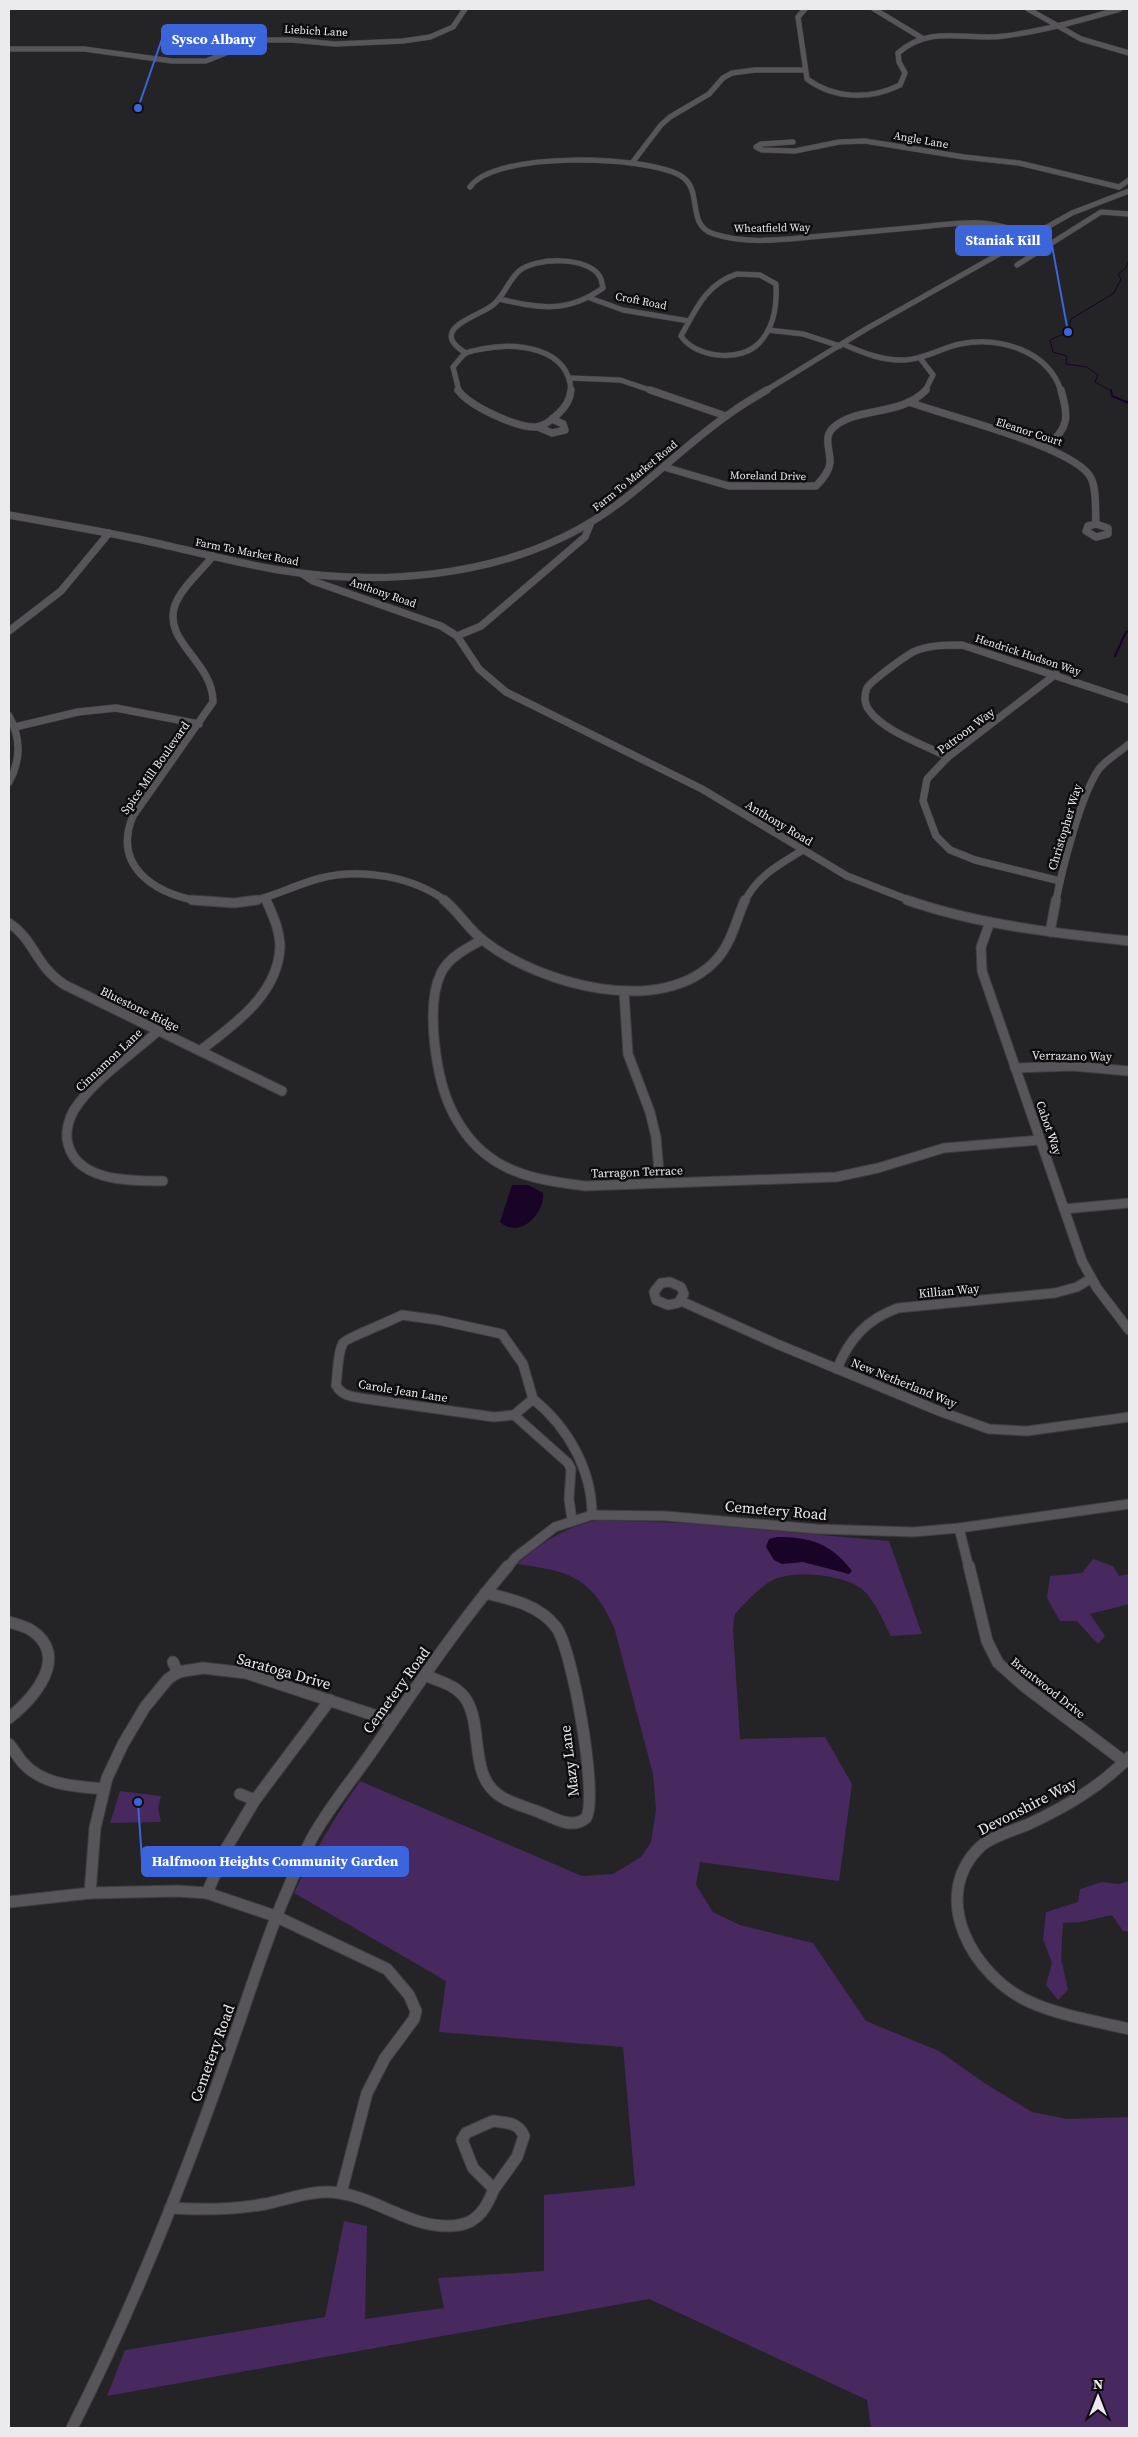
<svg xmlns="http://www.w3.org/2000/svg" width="1138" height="2437" font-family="'Source Serif 4',serif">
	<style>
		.green { fill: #47285f }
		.water { fill: #190327 }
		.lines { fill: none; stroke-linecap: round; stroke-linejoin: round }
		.stream-far1 { stroke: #190327; stroke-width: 1 }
		.stream { stroke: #190327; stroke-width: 2 }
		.minor-far3-casing { stroke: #3f3d40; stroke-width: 6 }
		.minor-far2-casing { stroke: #3f3d40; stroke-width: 8 }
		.minor-far1-casing { stroke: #3f3d40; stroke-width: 11 }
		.minor-casing { stroke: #3f3d40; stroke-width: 13 }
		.minor-far3 { stroke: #575559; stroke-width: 5 }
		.minor-far2 { stroke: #575559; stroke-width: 7 }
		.minor-far1 { stroke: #575559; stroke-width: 9 }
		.minor { stroke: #575559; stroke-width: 11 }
		.labels { text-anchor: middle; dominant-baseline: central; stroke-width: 5; stroke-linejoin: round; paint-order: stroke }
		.far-street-label { font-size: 11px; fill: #ebeaec; stroke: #0d0c0e }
		.street-label { font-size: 12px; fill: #ebeaec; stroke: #0d0c0e }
		.near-street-label { font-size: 15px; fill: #ebeaec; stroke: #0d0c0e }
		.leader { fill: none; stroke: #3c65db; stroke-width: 2 }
		.callout-dot { fill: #3c65db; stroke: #0d0c0e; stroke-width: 2 }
		.callout { fill: #3c65db; stroke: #3c65db; stroke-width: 2 }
		.callout-label { font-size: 14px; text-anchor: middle; font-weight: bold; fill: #fff }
	</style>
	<rect width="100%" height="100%" fill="#242326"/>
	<g class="green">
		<path d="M600 1520 685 1523 889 1541 922 1634 891 1636C883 1621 876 1602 863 1590 846 1575 792 1569 771 1581 758 1589 745 1603 735 1614L733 1629 740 1739 825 1737 852 1784 839 1881 700 1862 696 1885 713 1912 740 1925 813 1943 866 2021 939 2051 986 2084 1032 2112 1067 2119 1129 2117V2428H871L867 2400 649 2299 107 2396 125 2350 325 2317 344 2221 367 2226 365 2319 444 2308 438 2278 544 2271V2195L635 2186 623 2047 439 2032 446 1981 294 1893C313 1853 335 1817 360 1781L582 1876 613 1874 641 1857 651 1842 656 1810 653 1774 614 1627C591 1577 570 1571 517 1564 543 1541 567 1526 600 1520Z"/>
		<path d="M1093 1559 1113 1566 1119 1576 1129 1574V1604L1090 1614 1105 1636 1098 1644 1077 1621H1060L1047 1598 1050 1576 1082 1573Z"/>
		<path d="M120 1791 161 1796 158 1808 161 1822 110 1823Z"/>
		<path d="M1129 1881V1932L1123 1931 1112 1915 1081 1922 1063 1923 1061 1958 1068 1990 1058 2000 1046 1985 1052 1963 1043 1939 1046 1912 1078 1902 1080 1889 1102 1882 1119 1884Z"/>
	</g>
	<g class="water">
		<path d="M512 1185H528L543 1193C545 1213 520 1240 500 1222Z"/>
		<path d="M777 1537C810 1537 831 1543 852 1571L849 1574 803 1562 782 1564 774 1560 766 1547 769 1539Z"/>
	</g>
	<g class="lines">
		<path class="stream-far1" d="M1111 391 1095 382 1098 375 1087 367 1066 364 1067 356 1053 352 1050 340 1068 332 1071 319 1114 293 1121 279 1118 274 1126 268 1129 260"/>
		<g class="stream">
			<path d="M1111 390 1112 396 1129 403"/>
			<path d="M1115 656 1126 632 1129 631"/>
		</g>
		<g class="minor-far3-casing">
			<g id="minor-far3">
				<path d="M805 9 798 17 807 79C834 99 870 100 900 85L905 73 899 62 898 53C931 24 966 41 1004 36 1043 31 1082 20 1120 9"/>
				<path d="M874 9 922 38"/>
				<path d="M1028 9 1081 39 1129 53"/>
				<path d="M9 49H84L172 61H206L258 40H293L335 44 403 41 430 37 453 27 465 9"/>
				<path d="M793 142 761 144 756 147 762 150 795 151 839 142 865 141 964 157 1019 163 1119 187"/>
				<path d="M632 163 661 125 670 117 709 94 723 78 732 73 755 70H805"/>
				<path d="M470 187C494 151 646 155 681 176 704 190 685 225 714 234 745 244 779 240 811 237 847 234 884 230 920 227 940 225 961 222 981 223 998 224 1016 230 1032 235"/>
				<path d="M1119 187 1129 180"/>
				<path d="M1017 265 1101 212 1129 214"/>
				<path d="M737 274 760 275 776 284C777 304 774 327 760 342 742 363 695 358 681 336 696 309 706 284 737 274Z"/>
				<path d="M590 298 623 310 689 321"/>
				<path d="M768 330 803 334 840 346"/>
				<path d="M843 344C863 353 883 361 905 360 925 359 941 348 960 344 998 336 1048 350 1061 391"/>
				<path d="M466 353C426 329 478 317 493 305 504 296 508 281 519 271 535 257 589 256 600 277 602 280 602 285 603 288 566 314 540 308 499 299"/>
				<path d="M920 358 933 375 925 391"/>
				<path d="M570 378 620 380 653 391"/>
				<path d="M459 391 453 367C457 363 462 355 466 353 470 351 477 350 482 349 516 342 569 347 571 391"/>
				<path d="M765 391 866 329 1072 213 1129 191"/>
			</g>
		</g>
		<g class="minor-far2-casing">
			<g id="minor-far2">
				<path d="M458 390C469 406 517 428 536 427 545 426 553 419 559 413 566 406 570 400 571 390"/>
				<path d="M650 390 726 416"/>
				<path d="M909 402C946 416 1076 447 1091 478 1097 490 1095 511 1096 524"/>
				<path d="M538 427 552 433 565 430 563 424 552 419"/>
				<path d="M1047 447C1069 427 1069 417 1061 390"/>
				<path d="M664 467 729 486H816C822 480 829 472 830 463 831 451 822 437 834 427 858 406 900 417 926 390"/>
				<path d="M9 515C52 523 95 530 138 539 185 549 231 562 279 570 377 586 490 578 579 529 636 498 679 448 732 412 743 404 755 397 767 390"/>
				<path d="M1096 524 1108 528V534L1096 537 1086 531 1088 526Z"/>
				<path d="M304 575 313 581 441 626 457 636 479 669 506 692 702 789 847 876 911 901"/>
				<path d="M9 631 61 591 109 533"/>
				<path d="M457 636 481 626 585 537 590 525"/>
				<path d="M1056 674 948 757 927 779 923 801 936 836 950 850 975 860 1060 881"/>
				<path d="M9 716C21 738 21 760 9 782"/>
				<path d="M15 727 78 712 116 708 199 724"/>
				<path d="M948 757C925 745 883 731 869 710 864 704 864 695 867 688 871 681 904 657 913 652 927 645 946 645 962 645L1129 700"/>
				<path d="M265 898 267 901"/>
				<path d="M198 901C154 893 112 866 133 816L213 702C213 661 162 642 175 605 182 587 201 571 213 556"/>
				<path d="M252 901C276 896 297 884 321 878 361 868 412 876 446 901"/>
				<path d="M745 901C757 876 780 864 803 850"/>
				<path d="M1056 901C1062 869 1081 794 1099 769 1107 759 1120 752 1129 744"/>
			</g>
		</g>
		<g class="minor-far1-casing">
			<g id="minor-far1">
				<path d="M192 900 234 903 257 900"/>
				<path d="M444 900C459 912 469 930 484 941 539 984 663 1019 717 959 732 942 736 920 745 900"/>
				<path d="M907 900C978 925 1055 933 1129 941"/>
				<path d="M990 922 981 947 982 971 1082 1261 1097 1288 1129 1330"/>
				<path d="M9 923C35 940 35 966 65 985L282 1091"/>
				<path d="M1050 932 1056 900"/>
				<path d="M482 940C467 948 449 957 441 973 425 1006 436 1079 452 1111 460 1127 473 1145 488 1156 515 1177 552 1182 585 1186L836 1177 878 1168 944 1148 1040 1140"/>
				<path d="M624 992 628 1054 650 1112 656 1137 660 1183"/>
				<path d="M158 1031C130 1056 95 1078 74 1110 69 1118 66 1130 67 1139 73 1182 130 1181 163 1181"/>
				<path d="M201 1050C235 1024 278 994 280 947 280 931 273 915 266 900"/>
				<path d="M1015 1068 1072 1066 1129 1071"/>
				<path d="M1064 1209 1129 1203"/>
				<path d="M670 1282 681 1287 684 1294 678 1303 668 1305 656 1300 654 1292 661 1283Z"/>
				<path d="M681 1301 777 1344 939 1411 989 1429 1027 1431 1129 1417"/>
				<path d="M402 1315 438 1320 502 1334 523 1364 533 1399 514 1415 494 1417 367 1399C355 1397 342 1397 336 1385 338 1373 337 1354 343 1343 345 1339 393 1320 402 1315Z"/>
				<path d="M837 1369C849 1339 867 1319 898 1308L1055 1293 1077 1287 1090 1279"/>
				<path d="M533 1399C568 1427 592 1470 592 1515"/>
				<path d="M514 1415 568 1463 571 1469 569 1499 572 1520"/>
				<path d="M959 1528 969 1568"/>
				<path d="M507 1568 516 1557 555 1527 592 1515 666 1516 817 1529 913 1532 959 1528 1129 1504"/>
			</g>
		</g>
		<g class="minor-casing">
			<g id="minor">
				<path d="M969 1566 987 1641 998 1663 1024 1686 1125 1762"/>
				<path d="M9 1622C16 1624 25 1626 31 1630 71 1656 34 1698 9 1718"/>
				<path d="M173 1662 178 1673"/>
				<path d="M425 1675C440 1682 458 1685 467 1701 483 1729 469 1776 500 1796 514 1805 531 1808 546 1815 559 1821 574 1828 586 1818 599 1798 572 1647 556 1627 539 1605 511 1599 485 1593"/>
				<path d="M9 1744C14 1750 18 1757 23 1763 44 1786 76 1786 104 1789"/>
				<path d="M1129 1757C1100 1787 1067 1806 1029 1824 1017 1829 991 1837 981 1846 927 1897 974 1977 1030 2002 1061 2016 1097 2021 1129 2029"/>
				<path d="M240 1794 255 1800"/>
				<path d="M90 1893 95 1828 107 1778 123 1744 145 1707 168 1679 178 1672 203 1668 246 1673 392 1721"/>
				<path d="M207 1893 227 1847 255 1800 330 1700"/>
				<path d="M9 1902 90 1893 177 1891 207 1893 275 1916 387 1969 409 1995 416 2011 414 2019 385 2058 367 2093 341 2193"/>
				<path d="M493 2121C507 2123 518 2122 524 2136L517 2157 494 2189 473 2168 462 2140 466 2133Z"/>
				<path d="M170 2208C202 2210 233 2210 265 2204 290 2199 314 2189 339 2193 381 2199 415 2232 459 2225 479 2222 487 2206 494 2189"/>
				<path d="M72 2428C131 2312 180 2190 223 2068 251 1991 273 1912 311 1840 328 1808 354 1778 375 1747 417 1686 459 1623 508 1566"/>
			</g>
		</g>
		<use href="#minor-far3" class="minor-far3"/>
		<use href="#minor-far2" class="minor-far2"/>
		<use href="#minor-far1" class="minor-far1"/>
		<use href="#minor" class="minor"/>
	</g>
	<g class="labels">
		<g class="far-street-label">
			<text transform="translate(316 31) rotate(3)">Liebich Lane</text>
			<text transform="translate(921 140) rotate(10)">Angle Lane</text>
			<text transform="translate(772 228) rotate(-1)">Wheatfield Way</text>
			<text transform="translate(641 301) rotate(11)">Croft Road</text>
			<text transform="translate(1029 432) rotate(18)">Eleanor Court</text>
			<text transform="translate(635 476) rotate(-39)">Farm To Market Road</text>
			<text transform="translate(768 476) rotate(1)">Moreland Drive</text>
			<text transform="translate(247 552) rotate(11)">Farm To Market Road</text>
			<text transform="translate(383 593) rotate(19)">Anthony Road</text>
			<text transform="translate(1028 655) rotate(18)">Hendrick Hudson Way</text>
		</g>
		<g class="street-label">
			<text transform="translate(966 731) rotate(-37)">Patroon Way</text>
			<text transform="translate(155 768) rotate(-55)">Spice Mill Boulevard</text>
			<text transform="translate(779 823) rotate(31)">Anthony Road</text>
			<text transform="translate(1065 827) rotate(-73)">Christopher Way</text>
			<text transform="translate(140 1009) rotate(26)">Bluestone Ridge</text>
			<text transform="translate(1072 1056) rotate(1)">Verrazano Way</text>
			<text transform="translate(109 1060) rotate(-43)">Cinnamon Lane</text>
			<text transform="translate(1049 1128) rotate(71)">Cabot Way</text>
			<text transform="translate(637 1172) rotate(-2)">Tarragon Terrace</text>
			<text transform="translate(949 1291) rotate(-5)">Killian Way</text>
			<text transform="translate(904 1383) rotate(22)">New Netherland Way</text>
			<text transform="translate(403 1391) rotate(9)">Carole Jean Lane</text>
			<text transform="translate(1048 1688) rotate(38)">Brantwood Drive</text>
		</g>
		<g class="near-street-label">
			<text transform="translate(776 1510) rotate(5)">Cemetery Road</text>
			<text transform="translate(284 1671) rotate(16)">Saratoga Drive</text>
			<text transform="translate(396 1690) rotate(-54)">Cemetery Road</text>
			<text transform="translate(569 1761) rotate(-97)">Mazy Lane</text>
			<text transform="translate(1027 1806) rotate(-27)">Devonshire Way</text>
			<text transform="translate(212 2053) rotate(-70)">Cemetery Road</text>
		</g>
	</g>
	<path class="leader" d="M138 108L162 39M1068 332L1051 240M138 1802L142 1861"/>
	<g class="callout-dot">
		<circle cx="138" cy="108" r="5"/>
		<circle cx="1068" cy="332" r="5"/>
		<circle cx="138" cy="1802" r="5"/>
	</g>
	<g class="callout">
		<rect x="162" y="25" width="104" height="29" rx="5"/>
		<rect x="956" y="226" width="95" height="29" rx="5"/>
		<rect x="142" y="1847" width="266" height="29" rx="5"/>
	</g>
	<g class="callout-label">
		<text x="214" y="44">Sysco Albany</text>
		<text x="1003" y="245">Staniak Kill</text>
		<text x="275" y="1866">Halfmoon Heights Community Garden</text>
	</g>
	<rect width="1138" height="2437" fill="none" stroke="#ebeaec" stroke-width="20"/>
	<g transform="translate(1098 2397)" stroke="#0d0c0e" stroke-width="4" paint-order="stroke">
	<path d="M0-4L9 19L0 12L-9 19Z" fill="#ebeaec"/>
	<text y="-8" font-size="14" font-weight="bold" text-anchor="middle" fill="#ebeaec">N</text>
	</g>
</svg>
